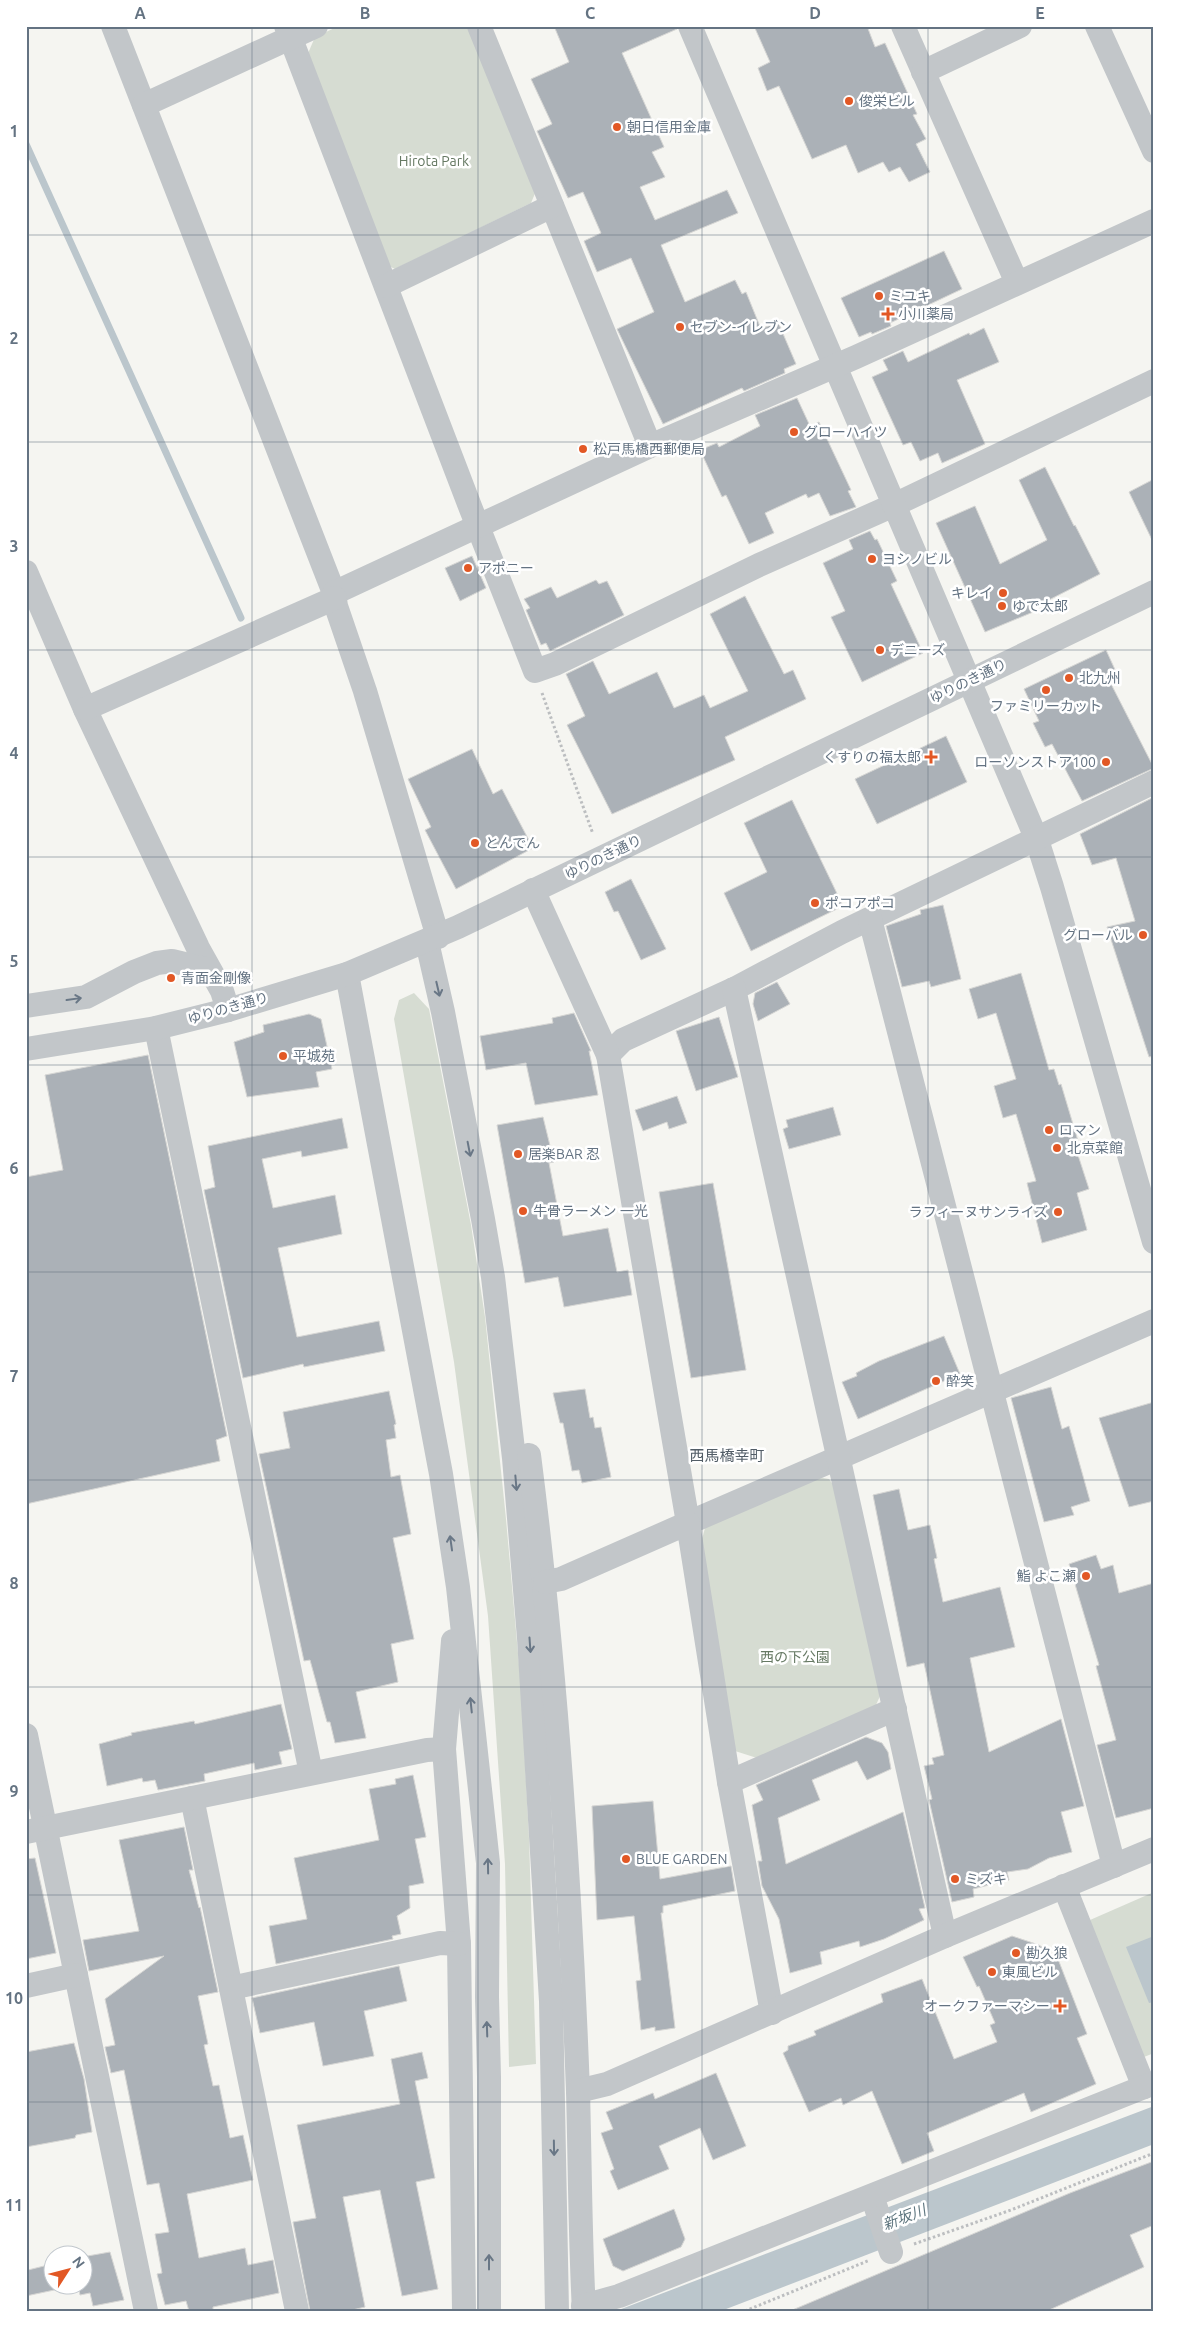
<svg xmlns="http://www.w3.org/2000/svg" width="1180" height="2337" font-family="Ubuntu,'Noto Sans JP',sans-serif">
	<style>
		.green { fill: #d6dcd2 }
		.water { fill: #bbc6cc }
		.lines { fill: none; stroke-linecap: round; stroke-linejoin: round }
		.stream { stroke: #bbc6cc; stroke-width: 7 }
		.building { fill: #abb1b7; stroke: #d6d6d4 }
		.path { stroke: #bcbec0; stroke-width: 3; stroke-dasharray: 2.5 2.5; stroke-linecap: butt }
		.minor { stroke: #c2c6c9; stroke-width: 24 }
		.oneway { stroke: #697786 }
		.grid { fill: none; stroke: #647382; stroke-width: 1; stroke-opacity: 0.55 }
		.poi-dot { fill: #e25825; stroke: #fff; stroke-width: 2 }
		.labels { text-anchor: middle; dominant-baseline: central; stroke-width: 5; stroke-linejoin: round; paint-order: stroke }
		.poi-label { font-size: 14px; fill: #647382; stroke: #fff; text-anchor: start }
		.park-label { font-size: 14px; fill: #667963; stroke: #fff }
		.street-label { font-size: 14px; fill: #647382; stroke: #fff }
		.neighbourhood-label { font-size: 15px; fill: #525d67; stroke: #fff }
		.water-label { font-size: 15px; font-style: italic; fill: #5f767f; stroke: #fff }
		.neatline { fill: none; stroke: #647382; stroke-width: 2 }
		.grid-label { font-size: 16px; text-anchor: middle; font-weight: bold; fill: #647382 }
	</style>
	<rect width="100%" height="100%" fill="#f5f5f1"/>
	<g class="green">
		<path d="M339 26H468L536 191 531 203 395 269 389 266 306 58 315 37Z"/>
		<path d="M414 993 429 1009 471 1225 485 1317 506 1519 521 1687 529 1838 536 2064 509 2067 505 1864 488 1616 454 1362 394 1019 399 1000Z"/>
		<path d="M817 1477 829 1479 834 1486 880 1696 876 1705 757 1758 735 1751 701 1543 706 1524Z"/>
		<path d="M1154 1892V2053L1139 2059 1090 1920Z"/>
	</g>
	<g class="water">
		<path d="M1154 1936V2002L1149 2003 1126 1947Z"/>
		<path d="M1154 2106V2144L721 2311H616Z"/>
	</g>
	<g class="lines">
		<path class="stream" d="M26 144 241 618"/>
	</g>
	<g class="building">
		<path d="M554 26H677V29L622 53 664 147 652 152 665 177 640 187 655 220 727 190 738 213 661 245 685 302 735 280 742 294 746 292 761 329 778 322 796 364 784 369 785 373 744 391 742 388 663 424 617 329 654 312 631 258 597 272 584 241 601 233 583 192 568 198 537 131 552 124 531 79 569 62Z"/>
		<path d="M754 26H867L875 47 885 43 917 114 913 115 926 139 916 144 930 172 909 182 900 167 889 172 883 162 858 173 846 145 812 159 779 86 767 91 758 68 770 62Z"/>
		<path d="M944 251 962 289 890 323 891 326 872 334 871 332 859 337 841 298Z"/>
		<path d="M984 328 999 362 957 380 985 444 942 463 938 453 920 461 911 442 903 445 872 377 888 370 883 360 903 351 908 362 969 333 970 335Z"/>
		<path d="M797 398 810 426 819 422 851 490 848 491 856 507 830 516 819 493 808 498 806 494 765 513 774 533 749 544 726 495 722 497 700 450 717 443 719 447 760 426 755 415Z"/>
		<path d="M1045 467 1074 526 1075 525 1100 574 1037 606 1038 610 985 632 936 523 975 506 1000 564 1047 540 1019 480Z"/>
		<path d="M1154 479V544L1129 492Z"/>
		<path d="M870 531 875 540 877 539 897 581 891 584 923 653 862 682 831 617 845 611 823 563 853 549 849 540Z"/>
		<path d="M472 556 486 588 460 601 445 568Z"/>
		<path d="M596 580 599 584 607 581 624 615 550 651 546 643 541 645 526 610 530 608 524 599 551 587 557 598Z"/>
		<path d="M745 596 784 674 793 670 806 699 725 737 735 760 612 814 567 725 585 716 566 674 593 661 609 694 657 672 674 708 704 695 710 708 748 691 710 614Z"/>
		<path d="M1106 650 1117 674 1108 678 1154 768 1082 801 1052 744 1045 747 1033 723 1039 721 1024 689Z"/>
		<path d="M946 736 967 782 877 824 855 779Z"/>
		<path d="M472 749 493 794 502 789 533 848 456 889 425 830 431 827 408 779Z"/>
		<path d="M1154 797V1056L1149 1057 1107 927 1135 921 1116 858 1092 865 1080 834Z"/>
		<path d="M792 800 843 906 751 951 724 893 767 872 744 823Z"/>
		<path d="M631 879 666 949 641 960 618 911 614 912 605 892Z"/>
		<path d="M943 905 961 979 931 987 929 981 902 987 886 926 921 914 920 910Z"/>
		<path d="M1021 973 1049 1070 1054 1069 1059 1085 1061 1084 1081 1151 1077 1152 1089 1189 1077 1193 1087 1230 1042 1243 1027 1183 1036 1181 1016 1114 1003 1118 994 1086 1016 1079 996 1013 978 1019 969 989Z"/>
		<path d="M777 982 790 1004 758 1021 753 1004 755 993Z"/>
		<path d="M574 1013 591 1051H589L598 1095 535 1105 526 1063 486 1070 480 1036 553 1023 552 1018Z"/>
		<path d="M309 1014 321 1019 332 1069 316 1072 319 1087 247 1097 234 1042 264 1032 263 1025Z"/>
		<path d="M719 1017 738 1077 696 1091 676 1031Z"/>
		<path d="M148 1055 227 1436 216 1440 220 1461 26 1504V1177L63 1170 45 1075Z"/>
		<path d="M677 1096 687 1123 669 1129 667 1122 643 1131 635 1110Z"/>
		<path d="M833 1107 841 1135 789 1149 783 1129 788 1127 786 1120Z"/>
		<path d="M543 1117 554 1162 549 1163 563 1236 608 1228 617 1272 628 1270 632 1295 564 1307 558 1277 525 1283 497 1125Z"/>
		<path d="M342 1118 348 1148 302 1157 301 1151 262 1159 273 1208 335 1195 342 1234 278 1248 297 1337 379 1321 385 1351 304 1367 303 1364 243 1378 204 1190 215 1187 208 1146Z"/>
		<path d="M713 1183 746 1370 691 1378 659 1192Z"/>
		<path d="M944 1336 960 1374 858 1419 842 1382 857 1376 856 1373 879 1361Z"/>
		<path d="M1051 1387 1062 1429 1069 1426 1090 1501 1071 1507 1074 1515 1044 1522 1011 1398Z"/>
		<path d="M585 1389 590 1418 593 1417 595 1428 601 1427 611 1477 582 1483 579 1470 572 1471 563 1423H560L553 1393Z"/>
		<path d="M389 1391 396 1424 394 1425 396 1438 386 1440 391 1477 400 1475 411 1534 393 1538 414 1639 391 1644 398 1682 356 1692 366 1738 335 1743 330 1722H327L310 1660 304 1661 259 1454 290 1448 283 1412Z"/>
		<path d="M1154 1402V1501L1129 1507 1099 1418Z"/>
		<path d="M899 1489 908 1530 930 1525 937 1558 934 1559 943 1602 1000 1587 1015 1647 970 1658 989 1752 1061 1719 1084 1806 1061 1812 1072 1852 1049 1858 1028 1869 1007 1872 1009 1880 973 1889 974 1897 952 1902 929 1800 932 1799 924 1766 934 1764 932 1758 944 1755 924 1663 907 1667 873 1495Z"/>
		<path d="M1096 1555 1101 1569 1113 1565 1119 1593 1154 1583V1808L1116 1818 1097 1745 1116 1740 1096 1666 1099 1665 1069 1564Z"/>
		<path d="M281 1704 292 1749 279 1752 282 1764 255 1770 254 1763 204 1774 205 1781 158 1790 155 1780 143 1782 142 1778 107 1786 99 1744 132 1735 131 1733 194 1721 195 1724Z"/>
		<path d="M866 1737 882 1743 888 1752 891 1769 867 1780 857 1761 812 1780 820 1800 778 1818 786 1864 903 1812 925 1908 919 1909 924 1920 884 1939 860 1947 859 1941 820 1952 822 1964 790 1973 779 1919 762 1886 758 1861H762L752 1805 763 1800 756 1785Z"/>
		<path d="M413 1775 426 1837 415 1839 424 1883 409 1886 410 1908 397 1916 401 1934 392 1936 393 1939 276 1964 269 1926 307 1919 294 1858 379 1840 369 1789 396 1784 395 1779Z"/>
		<path d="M653 1801 660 1879 731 1866 735 1891 663 1906V1913H661L675 2028 655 2031V2027L641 2030 636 1981 641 1980 634 1916 597 1920 592 1806Z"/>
		<path d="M184 1827 193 1870H189L199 1908 200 1907 218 1992 198 1996 208 2044 204 2045 213 2086 219 2085 230 2138 243 2135 253 2180 187 2194 199 2258 245 2248 248 2265 273 2260 279 2293 213 2307V2311H189L186 2301 165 2305 157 2274 162 2273 155 2234 169 2232 159 2183 147 2185 124 2070 111 2073 105 2047 115 2045 105 1999 164 1956 89 1971 83 1940 139 1931 119 1840Z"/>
		<path d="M35 1858 56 1953 26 1959V1859Z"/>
		<path d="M1012 1936 1039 1945 1058 1959 1087 2034 1077 2038 1096 2084 1031 2112 1024 2093 927 2133 934 2151 902 2164 872 2091 843 2105 841 2098 809 2112 783 2053 788 2050V2046L816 2035 814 2031 883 2002 881 1994 922 1979 954 2059 997 2042 990 2025 995 2023 979 1986 977 1987 963 1957Z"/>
		<path d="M399 1966 407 2001 364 2011 374 2056 323 2066 314 2022 260 2033 252 1998Z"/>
		<path d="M74 2043 84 2079 92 2132 76 2135 75 2138 26 2147V2052Z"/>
		<path d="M422 2052 428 2078 415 2081 435 2178 416 2182 438 2289 402 2296 380 2190 343 2197 365 2307 348 2311H310L293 2222 316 2218 297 2125 400 2104 391 2059Z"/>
		<path d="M716 2073 746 2146 713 2160 700 2128 659 2146 669 2169 618 2190 610 2171 614 2169 601 2133 613 2129 606 2112 653 2093 655 2099Z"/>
		<path d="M1154 2161V2225L1130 2235 1144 2267 1047 2311H790L1070 2193Z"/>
		<path d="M674 2209 685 2239 681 2247 623 2271 613 2266 603 2239Z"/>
		<path d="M110 2252 124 2300 93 2306 90 2293 80 2295 78 2285 26 2296V2272L28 2270 52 2264V2284H82V2257Z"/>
	</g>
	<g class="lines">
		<g class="path">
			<path d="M542 693 593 834"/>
			<path d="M914 2244 1011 2210 1154 2153"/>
			<path d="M745 2311 870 2260"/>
		</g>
		<g class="minor">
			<path d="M113 26 334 593 336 606 365 691 438 937"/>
			<path d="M286 26 471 509 535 671 555 664 759 565 894 505 1154 381"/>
			<path d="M479 26 650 446"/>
			<path d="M690 26 1037 840 1052 887 1154 1242"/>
			<path d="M903 26 1017 283"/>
			<path d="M1097 26 1154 151"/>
			<path d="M923 72 1020 26"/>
			<path d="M144 105 316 26"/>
			<path d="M386 286 552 206"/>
			<path d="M26 572 85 709 198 948 222 991 228 1010"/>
			<path d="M334 593 650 446 856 357 1154 221"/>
			<path d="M85 709 335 598"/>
			<path d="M1154 782 842 932 734 989 623 1040 608 1055 688 1523 1154 1321"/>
			<path d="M533 890 608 1055"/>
			<path d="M870 919 1114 1866"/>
			<path d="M427 942 443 1012 483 1219 493 1277 514 1458 529 1638 551 2001 557 2311"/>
			<path d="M347 974 441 1474 458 1587 488 1863 487 1997 489 2077V2311"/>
			<path d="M734 989 945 1936"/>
			<path d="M26 1006 86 997 134 972 157 963 172 961 209 970"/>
			<path d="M156 1028 311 1773"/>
			<path d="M26 1049 156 1028 228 1010 347 974 458 927 1154 592"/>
			<path d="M529 1455C556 1666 570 1879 578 2091 580 2164 580 2238 584 2311"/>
			<path d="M545 1582 561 1579 688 1523 729 1782 772 2013"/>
			<path d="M453 1641 444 1749 459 1944 464 2311"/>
			<path d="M26 1735 146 2311"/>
			<path d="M729 1782 895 1709"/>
			<path d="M192 1798 297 2311"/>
			<path d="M26 1832 427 1750 444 1749"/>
			<path d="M1064 1886 1144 2087"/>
			<path d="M26 1986 76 1975"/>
			<path d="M231 1988 440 1943 459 1944"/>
			<path d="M578 2091 607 2084 945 1936 1154 1849"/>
			<path d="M872 2196 891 2252"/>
			<path d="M583 2306 619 2296 1154 2083"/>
		</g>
	</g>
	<defs><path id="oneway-shaft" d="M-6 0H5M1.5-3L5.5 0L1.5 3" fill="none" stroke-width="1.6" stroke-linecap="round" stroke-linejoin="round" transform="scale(1.25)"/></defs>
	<g class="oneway">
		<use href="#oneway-shaft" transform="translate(438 989) rotate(77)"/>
		<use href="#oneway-shaft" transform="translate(74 999) rotate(-8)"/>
		<use href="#oneway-shaft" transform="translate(469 1149) rotate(79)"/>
		<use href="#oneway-shaft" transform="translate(516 1483) rotate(85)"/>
		<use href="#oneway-shaft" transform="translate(451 1543) rotate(-98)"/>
		<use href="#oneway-shaft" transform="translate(530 1645) rotate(86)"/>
		<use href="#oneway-shaft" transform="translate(471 1705) rotate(-96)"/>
		<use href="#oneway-shaft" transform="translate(488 1866) rotate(-91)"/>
		<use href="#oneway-shaft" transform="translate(487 2029) rotate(-92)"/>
		<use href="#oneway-shaft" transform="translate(554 2148) rotate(89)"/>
		<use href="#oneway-shaft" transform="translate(489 2262) rotate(-90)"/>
	</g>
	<path class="grid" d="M252 26V2311M478 26V2311M702 26V2311M928 26V2311M26 235H1154M26 442H1154M26 650H1154M26 857H1154M26 1065H1154M26 1272H1154M26 1480H1154M26 1687H1154M26 1895H1154M26 2102H1154"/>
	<g class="poi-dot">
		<circle cx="849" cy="101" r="5"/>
		<circle cx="617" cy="127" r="5"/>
		<circle cx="879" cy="296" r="5"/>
		<path d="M885.5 306.5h5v5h5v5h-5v5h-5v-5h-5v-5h5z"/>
		<circle cx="680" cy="327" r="5"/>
		<circle cx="794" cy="432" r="5"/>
		<circle cx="583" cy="449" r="5"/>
		<circle cx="872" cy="559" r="5"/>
		<circle cx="468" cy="568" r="5"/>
		<circle cx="1003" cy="593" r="5"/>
		<circle cx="1002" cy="606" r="5"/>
		<circle cx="880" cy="650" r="5"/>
		<circle cx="1069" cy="678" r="5"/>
		<circle cx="1046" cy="690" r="5"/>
		<path d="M928.5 749.5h5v5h5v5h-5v5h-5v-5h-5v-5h5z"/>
		<circle cx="1106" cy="762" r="5"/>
		<circle cx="475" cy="843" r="5"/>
		<circle cx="815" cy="903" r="5"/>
		<circle cx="1143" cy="935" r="5"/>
		<circle cx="171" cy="978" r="5"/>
		<circle cx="283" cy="1056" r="5"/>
		<circle cx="1049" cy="1130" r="5"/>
		<circle cx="1057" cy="1148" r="5"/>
		<circle cx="518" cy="1154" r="5"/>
		<circle cx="523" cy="1211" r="5"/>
		<circle cx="1058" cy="1212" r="5"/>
		<circle cx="936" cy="1381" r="5"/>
		<circle cx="1086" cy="1576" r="5"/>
		<circle cx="626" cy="1859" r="5"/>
		<circle cx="955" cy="1879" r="5"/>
		<circle cx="1016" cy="1953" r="5"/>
		<circle cx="992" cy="1972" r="5"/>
		<path d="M1057.5 1998.5h5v5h5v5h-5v5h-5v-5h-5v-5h5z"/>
	</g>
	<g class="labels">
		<g class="poi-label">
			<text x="859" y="101">俊栄ビル</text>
			<text x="627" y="127">朝日信用金庫</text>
			<text x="889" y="296">ミユキ</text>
			<text x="898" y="314">小川薬局</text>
			<text x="690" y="327">セブン-イレブン</text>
			<text x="804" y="432">グローハイツ</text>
			<text x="593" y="449">松戸馬橋西郵便局</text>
			<text x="882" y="559">ヨシノビル</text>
			<text x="478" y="568">アポニー</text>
			<text x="993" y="593" text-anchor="end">キレイ</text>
			<text x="1012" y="606">ゆで太郎</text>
			<text x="890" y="650">デニーズ</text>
			<text x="1079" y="678">北九州</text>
			<text x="1046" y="706" text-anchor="middle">ファミリーカット</text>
			<text x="921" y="757" text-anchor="end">くすりの福太郎</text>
			<text x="1096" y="762" text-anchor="end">ローソンストア100</text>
			<text x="485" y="843">とんでん</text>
			<text x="825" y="903">ポコアポコ</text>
			<text x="1133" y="935" text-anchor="end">グローバル</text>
			<text x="181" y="978">青面金剛像</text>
			<text x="293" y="1056">平城苑</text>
			<text x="1059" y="1130">ロマン</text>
			<text x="1067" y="1148">北京菜館</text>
			<text x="528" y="1154">居楽BAR 忍</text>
			<text x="533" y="1211">牛骨ラーメン 一光</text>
			<text x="1048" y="1212" text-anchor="end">ラフィーヌサンライズ</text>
			<text x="946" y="1381">酔笑</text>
			<text x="1076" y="1576" text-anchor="end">鮨 よこ瀬</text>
			<text x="636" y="1859">BLUE GARDEN</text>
			<text x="965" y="1879">ミズキ</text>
			<text x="1026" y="1953">勘久狼</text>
			<text x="1002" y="1972">東風ビル</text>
			<text x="1050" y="2006" text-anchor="end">オークファーマシー</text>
		</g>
		<g class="park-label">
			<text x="434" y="161">Hirota Park</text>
			<text x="795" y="1657">西の下公園</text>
		</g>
		<g class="street-label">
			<text transform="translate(968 681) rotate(-26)">ゆりのき通り</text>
			<text transform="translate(603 857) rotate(-26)">ゆりのき通り</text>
			<text transform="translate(228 1008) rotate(-16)">ゆりのき通り</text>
		</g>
		<g class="neighbourhood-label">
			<text x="727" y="1455">西馬橋幸町</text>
		</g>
		<g class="water-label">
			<text transform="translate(904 2217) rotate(-21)">新坂川</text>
		</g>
	</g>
	<rect width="1180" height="2337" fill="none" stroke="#ffffff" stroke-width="55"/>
	<g transform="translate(68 2270) rotate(54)"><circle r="24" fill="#ffffff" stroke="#c1c7cd"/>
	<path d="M0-4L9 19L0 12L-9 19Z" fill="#e25825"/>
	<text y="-8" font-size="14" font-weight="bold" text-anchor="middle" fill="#647382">N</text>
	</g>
	<rect x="28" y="28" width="1124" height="2282" class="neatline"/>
	<g class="grid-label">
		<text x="140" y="19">A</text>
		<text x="365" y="19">B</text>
		<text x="590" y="19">C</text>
		<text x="815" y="19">D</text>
		<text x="1040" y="19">E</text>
		<text x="14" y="137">1</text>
		<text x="14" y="344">2</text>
		<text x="14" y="552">3</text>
		<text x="14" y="759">4</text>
		<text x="14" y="967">5</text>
		<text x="14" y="1174">6</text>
		<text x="14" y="1382">7</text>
		<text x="14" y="1589">8</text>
		<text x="14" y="1797">9</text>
		<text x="14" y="2004">10</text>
		<text x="14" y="2211">11</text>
	</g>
</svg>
